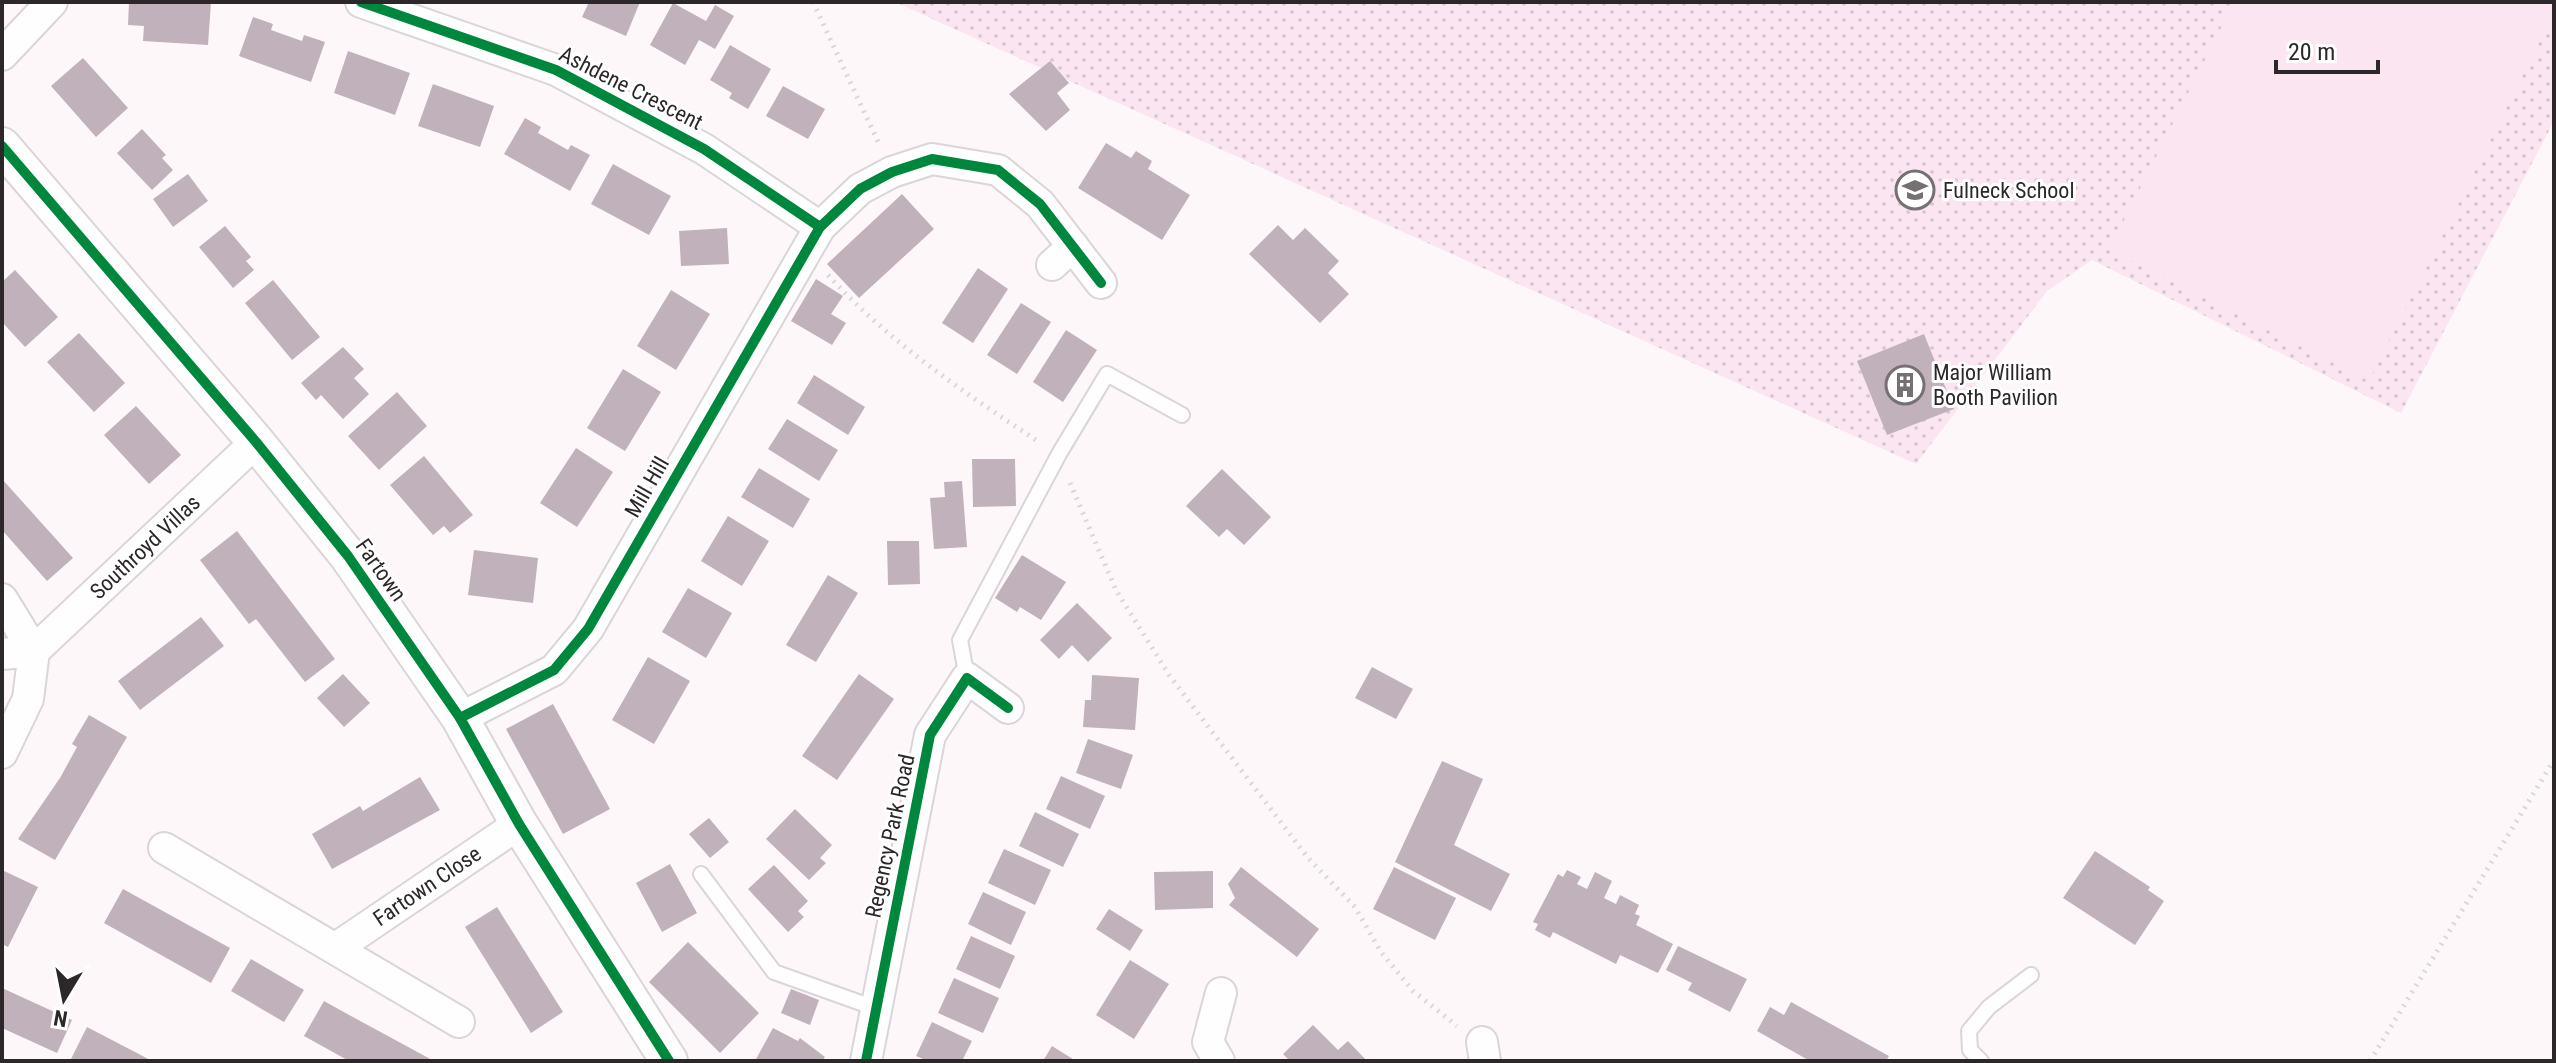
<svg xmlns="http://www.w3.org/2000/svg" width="2556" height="1063" font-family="'Roboto Condensed',sans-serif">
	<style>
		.grass { fill: url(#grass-dots) }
		.garden { fill: #fae5f1 }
		.building { fill: #c1b1ba }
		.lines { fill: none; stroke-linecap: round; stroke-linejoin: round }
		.service-casing { stroke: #dad5d8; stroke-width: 18 }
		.minor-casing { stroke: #dad5d8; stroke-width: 34 }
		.tertiary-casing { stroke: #dad5d8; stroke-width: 40 }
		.path { stroke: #d9d8d9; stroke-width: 5; stroke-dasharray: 2 6; stroke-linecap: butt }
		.service { stroke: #fffefe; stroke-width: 14 }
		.minor { stroke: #fffefe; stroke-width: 30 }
		.tertiary { stroke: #fffefe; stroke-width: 36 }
		.cycleway-casing { stroke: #fff; stroke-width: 15 }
		.cycleway { stroke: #00873e; stroke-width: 10 }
		.labels { text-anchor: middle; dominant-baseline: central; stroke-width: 6; stroke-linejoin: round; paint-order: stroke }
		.street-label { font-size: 22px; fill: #2c282a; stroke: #fff }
		.poi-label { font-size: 22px; fill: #2c282a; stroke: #fff; text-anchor: start }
	</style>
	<defs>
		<pattern id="grass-dots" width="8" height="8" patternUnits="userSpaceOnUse" patternTransform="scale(2)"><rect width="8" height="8" fill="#fae5f1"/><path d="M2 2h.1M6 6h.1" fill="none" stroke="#d6c4cf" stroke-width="1.8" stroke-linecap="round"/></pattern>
	</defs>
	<rect width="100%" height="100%" fill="#fdf7fa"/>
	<path class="grass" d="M895 2H2554V121L2401 413 2092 260 2047 291 1916 464Z"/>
	<path class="garden" d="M2234 2H2554V13L2369 381 2109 250Z"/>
	<g class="building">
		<path d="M129 2H211L208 45 143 41 144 26 128 25Z"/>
		<path d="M589 2H640L626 36 582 17Z"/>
		<path d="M673 3 706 21 715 5 734 16 715 49 699 40 685 65 650 45Z"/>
		<path d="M253 17 273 24 271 30 302 41 304 35 325 42 311 82 239 56Z"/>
		<path d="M730 45 771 69 748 109 729 98 732 93 710 80Z"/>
		<path d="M348 51 410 73 395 115 334 93Z"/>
		<path d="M83 58 128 108 96 137 51 86Z"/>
		<path d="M1050 61 1069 83 1057 93 1070 110 1046 131 1009 94Z"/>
		<path d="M433 84 494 106 480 147 418 126Z"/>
		<path d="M783 86 825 109 808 139 766 116Z"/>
		<path d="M525 118 541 127 538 133 568 150 571 145 590 155 570 191 504 154Z"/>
		<path d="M142 129 166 155 162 158 173 170 152 190 117 153Z"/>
		<path d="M1106 143 1131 158 1136 151 1152 161 1148 169 1190 195 1162 240 1078 188Z"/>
		<path d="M613 164 671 196 649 235 591 204Z"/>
		<path d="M188 174 208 201 173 227 153 199Z"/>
		<path d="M902 194 934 229 859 298 827 264Z"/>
		<path d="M1278 225 1293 240 1305 228 1339 261 1328 273 1349 294 1320 323 1249 254Z"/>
		<path d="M225 226 251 257 246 261 254 270 233 288 199 247Z"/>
		<path d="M727 228 729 264 681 266 679 231Z"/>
		<path d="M978 268 1008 289 973 343 942 323Z"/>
		<path d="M15 270 58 317 25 347 2 322V282Z"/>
		<path d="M816 279 843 296 831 314 846 323 832 345 791 321Z"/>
		<path d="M273 280 320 337 292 360 245 303Z"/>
		<path d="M671 290 710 314 676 370 637 346Z"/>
		<path d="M1021 303 1051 322 1017 374 987 355Z"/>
		<path d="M1066 330 1097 350 1063 402 1033 382Z"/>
		<path d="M79 333 125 383 94 412 47 362Z"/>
		<path d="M1924 334 1954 409 1887 435 1857 361Z"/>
		<path d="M343 347 364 369 354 378 369 394 343 419 321 395 316 400 301 383Z"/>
		<path d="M623 369 661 392 625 451 587 428Z"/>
		<path d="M814 375 865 407 848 435 797 403Z"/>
		<path d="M397 392 427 426 379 470 348 436Z"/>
		<path d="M136 406 181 455 149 484 104 435Z"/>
		<path d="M787 419 838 450 819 481 768 449Z"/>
		<path d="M576 448 613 472 577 527 540 503Z"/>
		<path d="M424 456 473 515 450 533 444 526 433 535 390 485Z"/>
		<path d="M972 459H1015L1016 506 973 507Z"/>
		<path d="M759 468 810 499 793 528 741 497Z"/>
		<path d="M1222 469 1271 517 1244 545 1227 529 1219 537 1186 506Z"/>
		<path d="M2 479 73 558 47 581 2 530Z"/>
		<path d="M962 481 967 547 934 549 930 498 945 497 944 482Z"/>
		<path d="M728 516 769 541 742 586 701 561Z"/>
		<path d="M237 531 335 659 305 682 256 619 249 624 200 560Z"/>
		<path d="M887 541H919L920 584 888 585Z"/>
		<path d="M474 550 538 558 533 603 468 595Z"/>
		<path d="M1022 555 1066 582 1041 620 1020 607 1017 612 995 598Z"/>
		<path d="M828 575 858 593 816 662 786 645Z"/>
		<path d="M688 588 732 613 706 658 662 632Z"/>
		<path d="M1077 603 1112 638 1088 662 1072 645 1059 659 1040 640Z"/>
		<path d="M201 617 224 646 140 710 118 681Z"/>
		<path d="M648 657 690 681 654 744 612 720Z"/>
		<path d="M1372 667 1413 689 1396 719 1355 698Z"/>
		<path d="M343 674 370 703 344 727 317 698Z"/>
		<path d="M859 674 894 699 837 780 802 756Z"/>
		<path d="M1092 675 1139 678 1135 730 1083 727 1085 700H1091Z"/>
		<path d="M553 704 610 809 563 834 506 729Z"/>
		<path d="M89 715 127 737 55 860 18 839 60 778 77 747 72 744Z"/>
		<path d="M1088 739 1133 755 1121 789 1076 773Z"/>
		<path d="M1442 761 1483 779 1454 845 1510 874 1491 911 1395 862Z"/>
		<path d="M1061 776 1105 796 1090 829 1046 809Z"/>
		<path d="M420 777 440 810 332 869 312 834 360 806 363 811Z"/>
		<path d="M795 809 832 845 820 858 826 863 809 880 766 839Z"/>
		<path d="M1035 812 1079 834 1063 867 1019 846Z"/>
		<path d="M709 818 729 842 710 858 689 834Z"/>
		<path d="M1004 849 1051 870 1035 905 988 883Z"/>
		<path d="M2095 851 2150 887 2148 890 2164 901 2135 945 2063 898Z"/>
		<path d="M670 864 697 913 662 932 636 883Z"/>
		<path d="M774 865 808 901 798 911 804 917 788 932 748 889Z"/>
		<path d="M1241 867 1319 929 1297 957 1229 905 1235 898 1228 884Z"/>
		<path d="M1394 867 1456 898 1435 940 1373 909Z"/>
		<path d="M2 870 38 887 8 947 2 944Z"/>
		<path d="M1567 870 1581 877 1577 884 1587 889 1595 872 1612 881 1604 898 1616 904 1620 895 1639 905 1635 914 1640 916 1636 925 1673 944 1658 973 1620 955 1616 964 1553 932 1550 938 1535 930 1538 924 1533 922 1558 874 1563 877Z"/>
		<path d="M1213 871V908L1155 910 1154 872Z"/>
		<path d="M123 889 230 948 211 983 104 923Z"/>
		<path d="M983 892 1026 912 1011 945 968 924Z"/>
		<path d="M497 907 563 1012 531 1033 465 927Z"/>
		<path d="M1109 909 1143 930 1130 951 1096 929Z"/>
		<path d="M971 936 1015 956 1000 989 956 969Z"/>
		<path d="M688 942 759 1013 720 1053 649 982Z"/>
		<path d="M1678 946 1747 979 1730 1012 1688 990 1692 983 1666 970Z"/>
		<path d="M251 959 304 990 284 1022 231 991Z"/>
		<path d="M1130 960 1169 984 1134 1039 1096 1015Z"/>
		<path d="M954 978 999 998 983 1033 938 1013Z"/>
		<path d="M2 988 72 1020 57 1053 2 1028Z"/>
		<path d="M791 989 819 1000 810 1025 781 1013Z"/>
		<path d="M324 1001 351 1016 434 1061H349L304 1036Z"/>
		<path d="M1791 1002 1889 1056 1886 1061H1810L1757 1031 1770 1007 1784 1015Z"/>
		<path d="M932 1022 972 1041 962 1061H928L916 1056Z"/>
		<path d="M1313 1025 1338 1050 1348 1041 1367 1061H1290L1283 1054Z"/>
		<path d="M87 1027 135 1052 152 1061 71 1059Z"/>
		<path d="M773 1028 798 1041 800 1038 825 1057 822 1061H755Z"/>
		<path d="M1052 1046 1076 1061H1043Z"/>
	</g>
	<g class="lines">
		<g class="service-casing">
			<g id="service">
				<path d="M967 678 960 640 1059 454 1107 374 1182 415"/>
				<path d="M701 874 774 972 875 1008"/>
				<path d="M1981 1061 1970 1050 1969 1031 1989 1007 2031 975"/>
			</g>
		</g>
		<g class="minor-casing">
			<g id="minor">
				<path d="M361 2 556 70 704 149 820 227"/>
				<path d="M2 55 52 2"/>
				<path d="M1052 265 1073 246"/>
				<path d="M2 599 34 651"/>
				<path d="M34 651 256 442"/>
				<path d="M2 654 34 651"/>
				<path d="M460 718 554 670 588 629 820 227 860 189 892 172 932 159 998 170 1040 204 1101 283"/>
				<path d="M2 753 28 699 34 651"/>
				<path d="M164 848 459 1022"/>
				<path d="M336 948 519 824"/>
				<path d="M1482 1042 1485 1061"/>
				<path d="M866 1061 930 735 967 678 1008 708"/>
				<path d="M1219 1061 1208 1042 1221 993"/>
			</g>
		</g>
		<g class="tertiary-casing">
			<path id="tertiary" d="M2 146 256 442 348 556 460 718 519 824 669 1061"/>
		</g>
		<g class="path">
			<path d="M813 2 880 146"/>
			<path d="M828 275C889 342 963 392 1039 442"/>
			<path d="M1070 483 1116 590 1169 675 1308 858 1355 907 1381 952 1413 991 1457 1026"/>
			<path d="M2370 1061 2554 760"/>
		</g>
		<use href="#service" class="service"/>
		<use href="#minor" class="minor"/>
		<use href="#tertiary" class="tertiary"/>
		<g class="cycleway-casing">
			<g id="cycleway">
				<path d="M361 2 556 70 704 149 820 227"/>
				<path d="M2 146 256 442 348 556 460 718 519 824 669 1061"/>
				<path d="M460 718 554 670 588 629 820 227 860 189 892 172 932 159 998 170 1040 204 1101 283"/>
				<path d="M866 1061 930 735 967 678 1008 708"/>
			</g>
		</g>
		<use href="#cycleway" class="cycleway"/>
	</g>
	<defs>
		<g id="school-ring" transform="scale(2)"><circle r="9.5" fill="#fff" stroke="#757073" stroke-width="1.5"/><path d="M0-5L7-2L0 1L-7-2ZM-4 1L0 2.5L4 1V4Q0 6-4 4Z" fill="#757073"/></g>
		<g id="building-ring" transform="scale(2)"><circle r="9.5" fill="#fff" stroke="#757073" stroke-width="1.5"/><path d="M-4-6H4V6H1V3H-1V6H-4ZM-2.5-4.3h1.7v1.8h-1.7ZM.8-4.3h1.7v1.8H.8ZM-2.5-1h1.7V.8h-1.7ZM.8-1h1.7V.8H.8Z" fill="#757073"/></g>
	</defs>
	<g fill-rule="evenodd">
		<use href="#school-ring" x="1915" y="190"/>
		<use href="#building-ring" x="1905" y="385"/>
	</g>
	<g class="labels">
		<g class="street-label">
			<text transform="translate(631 88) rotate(27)">Ashdene Crescent</text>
			<text transform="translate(647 487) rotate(-60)">Mill Hill</text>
			<text transform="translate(145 547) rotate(-43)">Southroyd Villas</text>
			<text transform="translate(381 570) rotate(55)">Fartown</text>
			<text transform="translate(890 836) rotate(-78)">Regency Park Road</text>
			<text transform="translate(427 886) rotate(-34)">Fartown Close</text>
		</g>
		<g class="poi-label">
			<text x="1943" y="190">Fulneck School</text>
			<text x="1933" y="372">Major William<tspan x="1933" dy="25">Booth Pavilion</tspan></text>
		</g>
	</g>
	<rect width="2556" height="1063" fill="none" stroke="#2c282a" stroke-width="8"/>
	<g transform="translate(64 999) rotate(190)" stroke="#ffffff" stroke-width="6" paint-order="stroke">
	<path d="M0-6L14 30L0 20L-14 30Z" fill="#2c282a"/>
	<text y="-12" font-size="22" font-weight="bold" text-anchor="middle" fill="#2c282a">N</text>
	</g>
	<path d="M2276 60v12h102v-12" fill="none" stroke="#2c282a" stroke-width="4"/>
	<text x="2288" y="60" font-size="24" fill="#2c282a" stroke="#ffffff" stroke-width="6" paint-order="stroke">20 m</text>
</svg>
